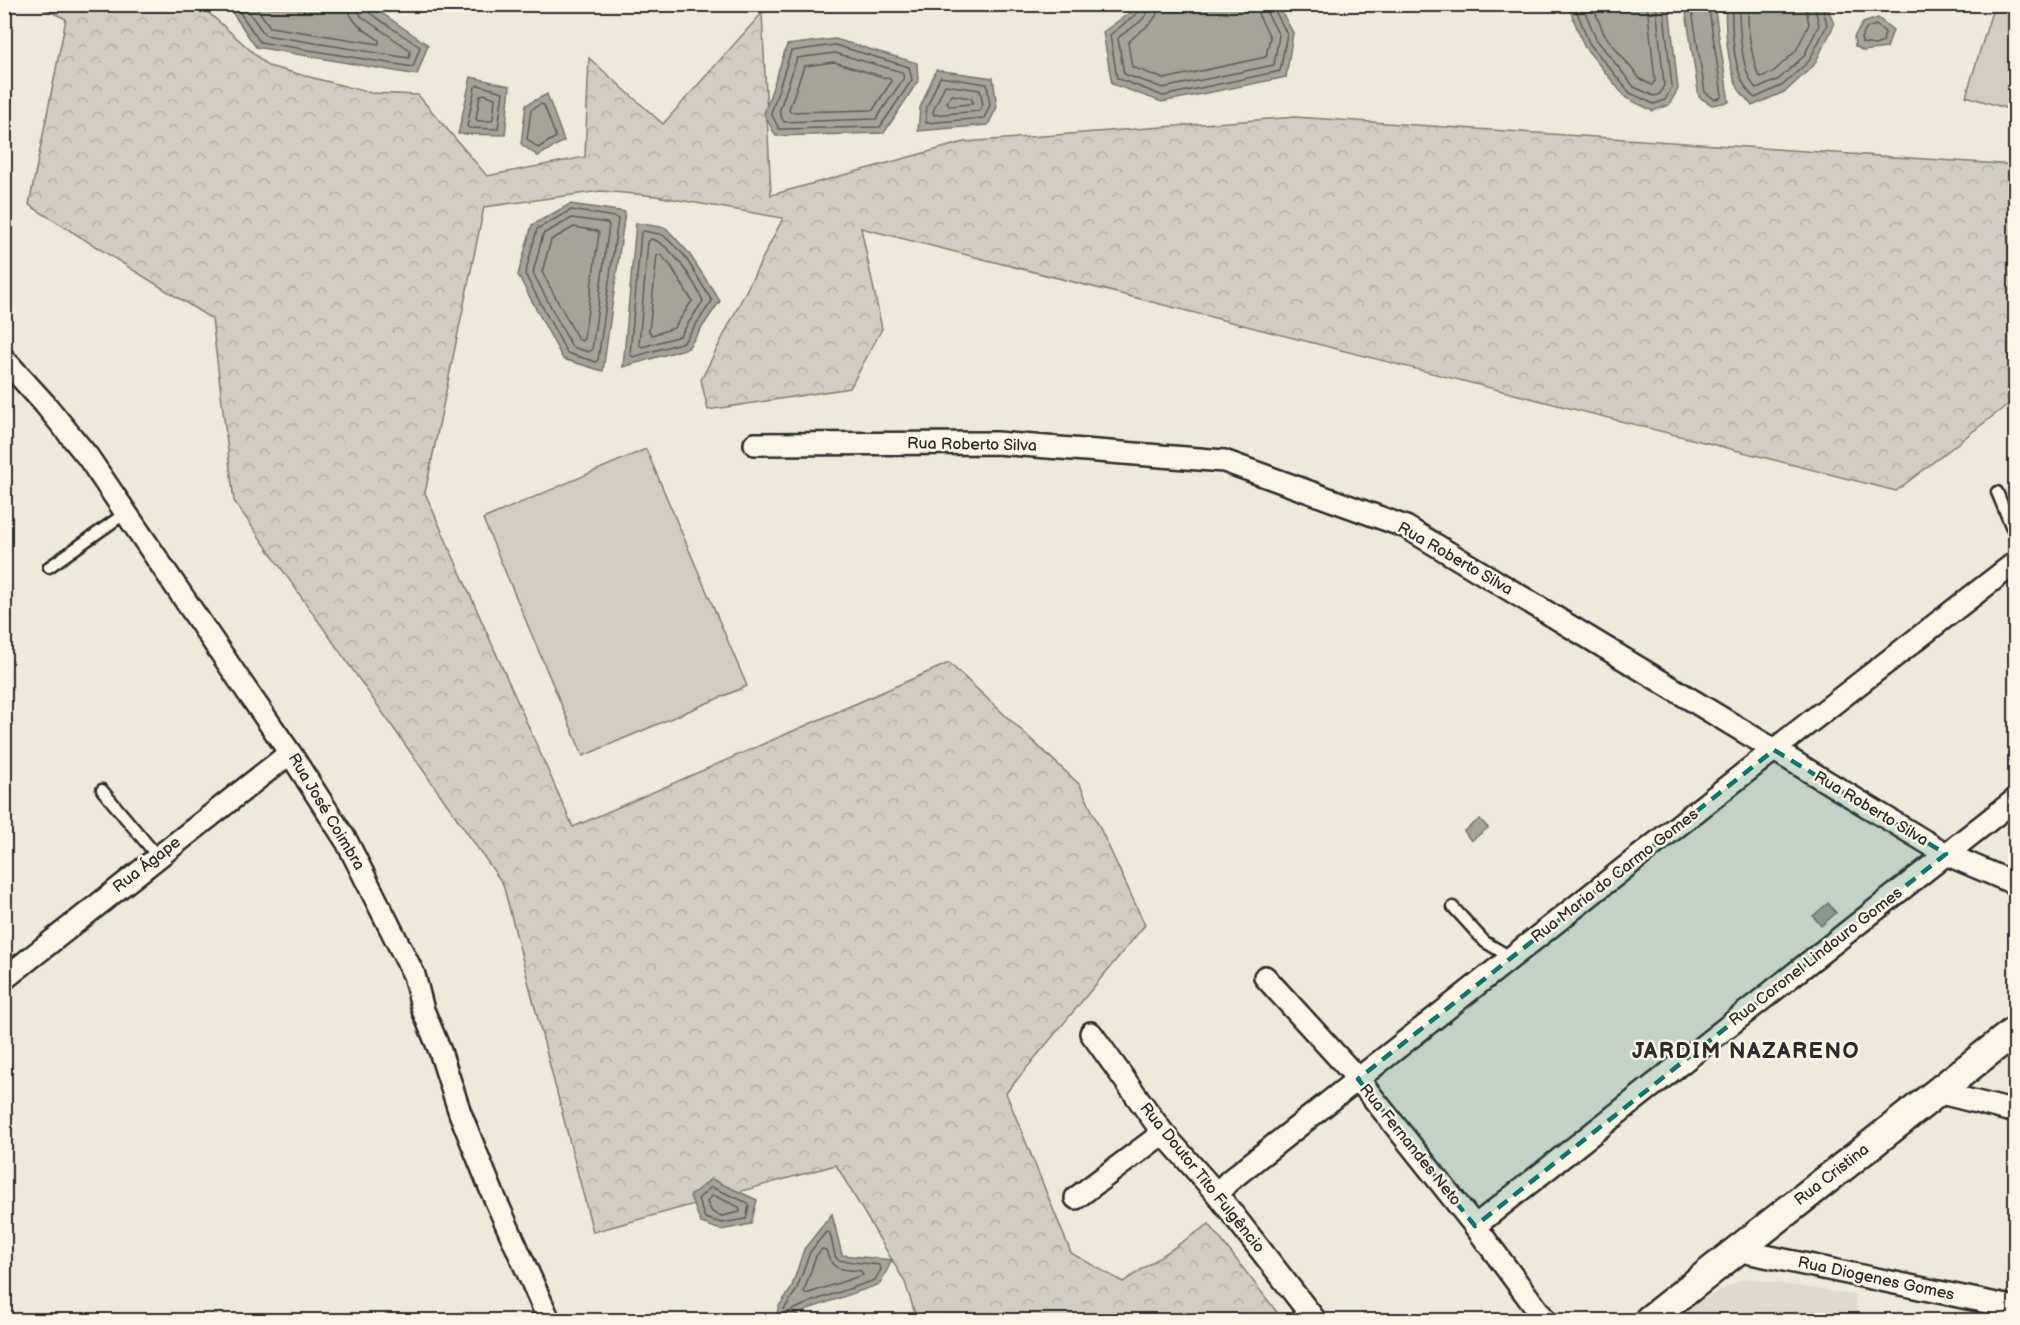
<svg xmlns="http://www.w3.org/2000/svg" width="2020" height="1325" font-family="'Balsamiq Sans',sans-serif">
	<style>
		.built { fill: #e0dacc }
		.grass { fill: #d2cdc0; stroke: #7e7c76; stroke-width: 1.5 }
		.forest { fill: url(#forest-crowns); stroke: #7e7c76; stroke-width: 1.5 }
		.water { fill: #a6a399; stroke: #75736d; stroke-width: 1.5 }
		.lines { fill: none; stroke-linecap: round; stroke-linejoin: round }
		.shore { stroke: #5c5b57; stroke-width: 1.5 }
		.service-casing { stroke: #2b2b2b; stroke-width: 15 }
		.minor-casing { stroke: #2b2b2b; stroke-width: 26 }
		.secondary-casing { stroke: #2b2b2b; stroke-width: 33 }
		.service { stroke: #fcf5e5; stroke-width: 10 }
		.minor { stroke: #fcf5e5; stroke-width: 21 }
		.secondary { stroke: #fcf5e5; stroke-width: 28 }
		.marked { fill: #0f766e; fill-opacity: 0.2; stroke: #0f766e; stroke-width: 4.5; stroke-dasharray: 12 8; stroke-linejoin: round }
		.labels { text-anchor: middle; dominant-baseline: central; stroke-width: 5; stroke-linejoin: round; paint-order: stroke }
		.street-label { font-size: 16px; fill: #2b2b2b; stroke: #fcf5e5 }
		.district-label { font-size: 22px; font-weight: bold; letter-spacing: 1.5px; fill: #2b2b2b; stroke: #fcf5e5 }
	</style>
	<defs>
		<pattern id="forest-crowns" width="20" height="18" patternUnits="userSpaceOnUse" patternTransform="scale(1.5)"><rect width="20" height="18" fill="#d2cdc0"/><path d="M2 6a3 3 0 1 1 6 0M12 15a3 3 0 1 1 6 0" fill="none" stroke="#b4b0a5"/></pattern>
	</defs>
	<rect width="100%" height="100%" fill="#efe9da"/>
	<filter id="ink" filterUnits="userSpaceOnUse"><feTurbulence type="fractalNoise" baseFrequency=".0167" numOctaves="2"/><feDisplacementMap in="SourceGraphic" scale="12" xChannelSelector="R" yChannelSelector="G"/><feConvolveMatrix kernelMatrix="1 2 1 2 8 2 1 2 1" color-interpolation-filters="sRGB"/></filter>
	<g filter="url(#ink)">
		<path class="built" d="M1745 1278 1854 1295 1859 1320H1685L1686 1308Z"/>
		<g class="grass">
			<path d="M1994 5H2015V111L1966 96Z"/>
			<path d="M646 449 747 686 583 756 483 519Z"/>
		</g>
		<path class="forest" d="M36 5H200L268 66 371 93 418 95 487 176 585 157 589 58 663 124 762 13 771 195 964 142 1295 117 2015 165V399L1896 491 861 228 882 329 850 388 708 410 701 380 783 218 656 196 601 191 484 207 425 493 573 827 949 663 1080 785 1145 925 1006 1093 1071 1253 1123 1282 1209 1224 1283 1320H917L905 1282 836 1165 593 1232 503 884 234 501 212 319 29 205 66 19Z"/>
		<g class="water">
			<path d="M227 5H370L428 45 417 75 256 47Z"/>
			<path d="M1278 5 1293 33 1286 77 1162 102 1112 84 1103 32 1140 5Z"/>
			<path d="M1568 5H1669L1678 89 1669 105 1653 111 1626 98 1584 46Z"/>
			<path d="M1685 5H1714L1729 102 1712 105 1699 97Z"/>
			<path d="M1726 5H1827L1834 25 1814 65 1786 91 1752 106C1748 100 1741 94 1738 88 1728 67 1724 27 1726 5Z"/>
			<path d="M1878 18 1893 30 1887 48 1863 51 1855 46 1854 37 1863 23Z"/>
			<path d="M835 39 917 63 918 81 884 133 776 136 764 114 787 45Z"/>
			<path d="M936 70 993 78 997 107 988 125 918 131 920 108Z"/>
			<path d="M471 77 510 86 505 135 458 134Z"/>
			<path d="M547 94 564 141 538 156 521 144 526 105Z"/>
			<path d="M570 204 625 212 603 371 563 359 518 275 532 225Z"/>
			<path d="M636 223 666 228 688 252 720 301 688 348 623 367Z"/>
			<path d="M1480 819 1488 828 1471 841 1464 831Z"/>
			<path d="M1828 903 1836 913 1821 926 1813 916Z"/>
			<path d="M711 1179 757 1200 751 1224 721 1230 701 1223 690 1196Z"/>
			<path d="M832 1214 842 1255 892 1260 880 1284 814 1307 787 1320H775L779 1306 791 1289 804 1249Z"/>
		</g>
		<g class="lines">
			<g class="shore">
				<path d="M234 4 260 42 413 67 420 47 368 12 365 4"/>
				<path d="M243 4 265 35 409 58 410 50 362 17 358 11 357 4"/>
				<path d="M254 4 270 27 379 44V40C365 30 349 23 348 4"/>
				<path d="M1142 4 1140 11 1110 35 1117 78 1163 96 1280 71 1287 34 1274 9 1273 4"/>
				<path d="M1150 4C1149 20 1130 28 1119 37L1118 39 1124 74 1163 88 1274 65 1279 35 1267 13 1266 4"/>
				<path d="M1159 4C1158 25 1139 29 1128 43L1132 67 1164 79 1266 57 1270 37 1258 14 1257 4"/>
				<path d="M1574 4 1589 43 1630 93 1654 104 1665 100 1672 87 1663 4"/>
				<path d="M1582 4 1596 39 1634 87 1654 96 1660 94 1664 85 1656 4"/>
				<path d="M1592 4 1604 34 1640 79 1652 85 1655 81 1647 4"/>
				<path d="M1691 4 1705 92 1714 99 1720 98 1722 95 1708 4"/>
				<path d="M1732 4C1731 30 1733 82 1755 98L1783 85 1809 61 1827 25 1822 4"/>
				<path d="M1739 4C1739 25 1741 76 1757 89L1779 79 1804 56 1819 25 1814 4"/>
				<path d="M1748 4C1747 28 1751 53 1758 75L1761 77 1773 72 1796 51 1809 24 1805 4"/>
				<path d="M1876 25 1885 32 1883 42 1875 45 1862 43 1861 38 1867 28Z"/>
				<path d="M835 45 909 67 912 80 880 127 779 129 771 113 791 51Z"/>
				<path d="M835 53 902 72 904 78 876 119 784 122 779 112 797 58Z"/>
				<path d="M834 62 890 79 891 82 873 110 790 112 789 109 804 66Z"/>
				<path d="M940 77 987 84 990 105 984 118 926 123V109Z"/>
				<path d="M478 85 503 92 498 129 469 128 467 126 475 87Z"/>
				<path d="M945 85 980 90 983 104 979 111 934 115 933 111Z"/>
				<path d="M484 94 495 98 493 119 491 121H478L476 119 480 96Z"/>
				<path d="M952 95 971 98 973 102 971 104 949 106 947 102Z"/>
				<path d="M540 104 544 105 556 137 538 148 527 139 531 110Z"/>
				<path d="M571 210 615 217 618 219 598 360 596 362 567 353 525 274 537 229Z"/>
				<path d="M572 218 607 223 609 225 592 350 589 352 572 347 533 273 543 234Z"/>
				<path d="M574 227 597 231 599 233 584 338 582 341 578 339 542 272 551 240Z"/>
				<path d="M644 231 663 235 684 255 712 301 684 342 633 357 630 354 641 233Z"/>
				<path d="M651 239C671 243 695 283 703 301L680 336 642 347 639 344 648 242Z"/>
				<path d="M657 255H661L671 266 692 301 674 328 652 335 649 331Z"/>
				<path d="M711 1187 748 1203 749 1206 746 1219 722 1223 705 1218 698 1199Z"/>
				<path d="M712 1196H715L739 1207 740 1212 722 1216 712 1212 707 1202Z"/>
				<path d="M826 1232 830 1233 835 1256 838 1260 879 1265 881 1269 875 1280 813 1301 786 1313 784 1309 796 1291 810 1252Z"/>
				<path d="M822 1249 826 1250C832 1272 841 1269 861 1271L863 1275 806 1294 804 1291 816 1256Z"/>
			</g>
			<g class="service-casing">
				<g id="service">
					<path d="M1997 492 2012 528 2016 532"/>
					<path d="M49 567 127 512"/>
					<path d="M102 790 158 857"/>
					<path d="M1453 907 1485 942 1512 958"/>
				</g>
			</g>
			<g class="minor-casing">
				<g id="minor">
					<path d="M4 359 44 403 88 457 240 681 290 753 347 842 414 975 423 1010 440 1051 460 1113 492 1192 549 1320"/>
					<path d="M755 444 996 443 1224 461 1406 527 1946 854 2016 884"/>
					<path d="M1265 977 1358 1079 1475 1226 1545 1320"/>
					<path d="M4 979 290 753"/>
					<path d="M1091 1033 1163 1133 1217 1194 1315 1320"/>
					<path d="M1937 1092 2016 1112"/>
					<path d="M1217 1194 1229 1181 1766 756 2016 562"/>
					<path d="M1076 1198 1163 1133"/>
					<path d="M1475 1226 2016 799"/>
					<path d="M1736 1250 2016 1308"/>
				</g>
			</g>
			<g class="secondary-casing">
				<path id="secondary" d="M1649 1320 2016 1030"/>
			</g>
			<use href="#service" class="service"/>
			<use href="#minor" class="minor"/>
			<use href="#secondary" class="secondary"/>
		</g>
	</g>
	<path class="marked" d="M1774 750 1946 854 1475 1226 1358 1079Z"/>
	<g class="labels">
		<g class="street-label">
			<text transform="translate(972 445) rotate(1)">Rua Roberto Silva</text>
			<text transform="translate(1455 559) rotate(30)">Rua Roberto Silva</text>
			<text transform="translate(1871 809) rotate(31)">Rua Roberto Silva</text>
			<text transform="translate(326 812) rotate(59)">Rua José Coimbra</text>
			<text transform="translate(147 865) rotate(-38)">Rua Ágape</text>
			<text transform="translate(1615 876) rotate(-38)">Rua Maria do Carmo Gomes</text>
			<text transform="translate(1816 957) rotate(-38)">Rua Coronel Lindouro Gomes</text>
			<text transform="translate(1410 1145) rotate(51)">Rua Fernandes Neto</text>
			<text transform="translate(1832 1175) rotate(-38)">Rua Cristina</text>
			<text transform="translate(1202 1178) rotate(51)">Rua Doutor Tito Fulgêncio</text>
			<text transform="translate(1876 1279) rotate(12)">Rua Diogenes Gomes</text>
		</g>
		<g class="district-label">
			<text x="1746" y="1051">JARDIM NAZARENO</text>
		</g>
	</g>
	<rect width="2020" height="1325" fill="none" stroke="#fcf5e5" stroke-width="24"/>
	<rect x="12" y="12" width="1996" height="1301" fill="none" stroke="#2b2b2b" stroke-width="2" filter="url(#ink)"/>
</svg>
